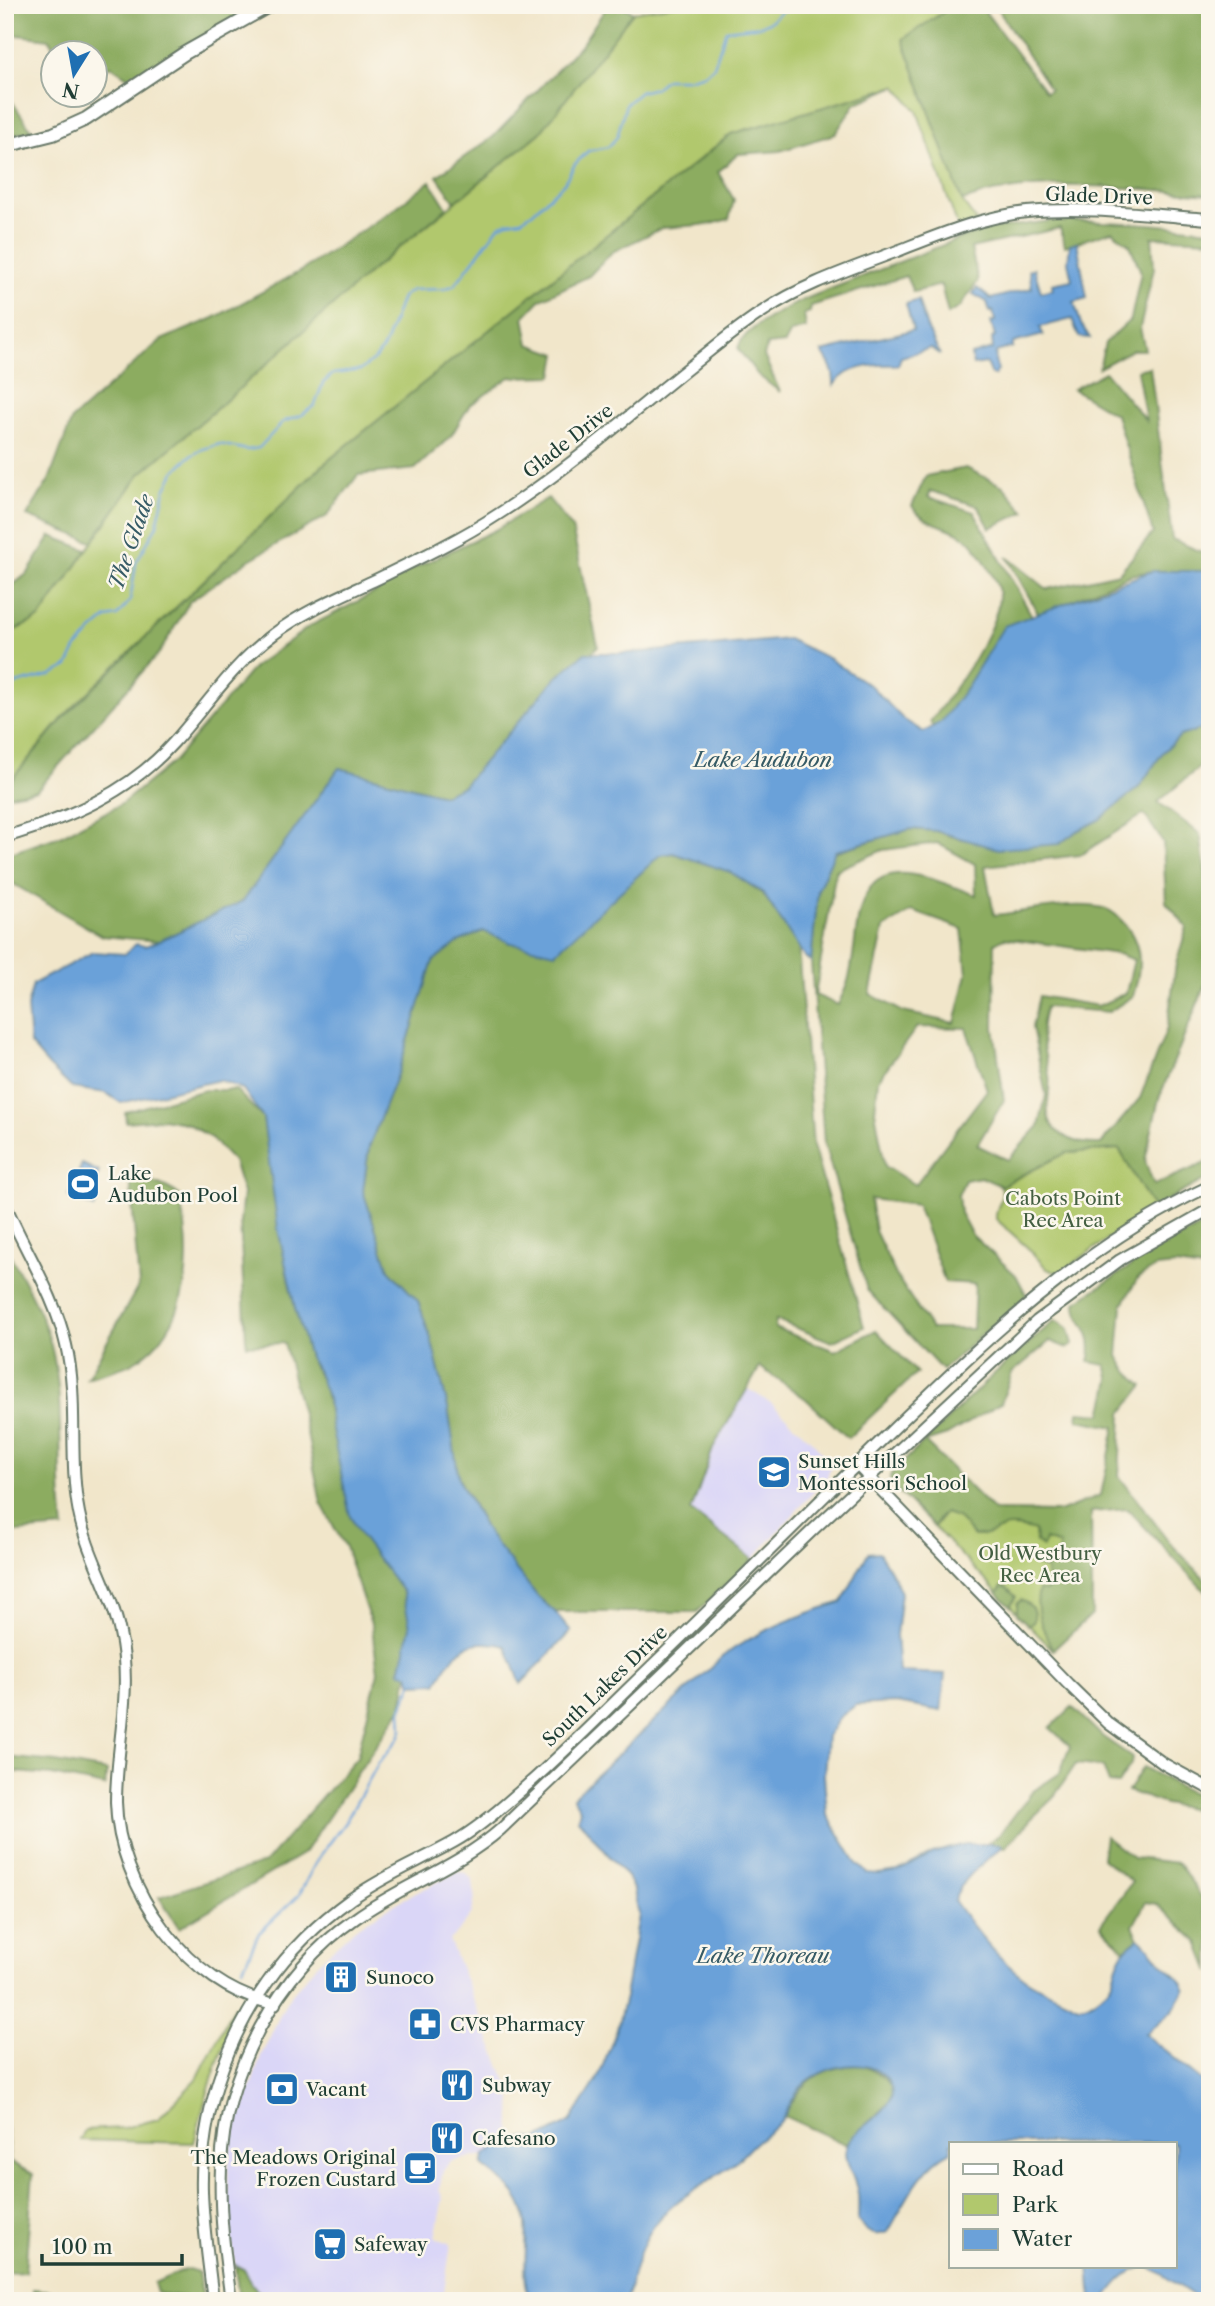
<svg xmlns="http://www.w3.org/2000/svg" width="1215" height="2306" font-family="'Libre Caslon Text',serif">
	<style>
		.built { fill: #dad6f7 }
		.green { fill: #b1c86d; stroke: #688250; stroke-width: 2 }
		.forest { fill: #8cac60; stroke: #56744a; stroke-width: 2; fill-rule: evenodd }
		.water { fill: #6ba1d9; stroke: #456f86; stroke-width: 2 }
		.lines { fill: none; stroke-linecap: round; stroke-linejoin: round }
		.stream { stroke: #6ba1d9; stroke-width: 2.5 }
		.secondary-casing { stroke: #687868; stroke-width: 14 }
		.primary-casing { stroke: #687868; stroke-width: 16 }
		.secondary { stroke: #fff; stroke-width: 10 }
		.primary { stroke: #fff; stroke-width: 12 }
		.labels { text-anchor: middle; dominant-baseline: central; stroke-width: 5; stroke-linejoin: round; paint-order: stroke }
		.street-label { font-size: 19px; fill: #1f3d34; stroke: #fbf7ec }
		.poi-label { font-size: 19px; fill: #1f3d34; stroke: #fbf7ec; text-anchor: start }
		.park-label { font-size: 19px; fill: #446042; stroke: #fbf7ec }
		.water-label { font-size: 21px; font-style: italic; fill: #365b66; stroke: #fbf7ec }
	</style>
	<rect width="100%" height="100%" fill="#fbf7ec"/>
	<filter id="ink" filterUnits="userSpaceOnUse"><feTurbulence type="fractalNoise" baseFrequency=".0143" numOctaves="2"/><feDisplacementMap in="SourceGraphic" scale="14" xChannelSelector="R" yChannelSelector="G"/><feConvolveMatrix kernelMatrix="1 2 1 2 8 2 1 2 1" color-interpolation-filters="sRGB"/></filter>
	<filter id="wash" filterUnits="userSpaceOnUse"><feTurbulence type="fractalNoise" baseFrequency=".00686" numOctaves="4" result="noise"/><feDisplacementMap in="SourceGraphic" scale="28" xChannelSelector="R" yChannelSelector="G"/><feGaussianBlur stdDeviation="1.57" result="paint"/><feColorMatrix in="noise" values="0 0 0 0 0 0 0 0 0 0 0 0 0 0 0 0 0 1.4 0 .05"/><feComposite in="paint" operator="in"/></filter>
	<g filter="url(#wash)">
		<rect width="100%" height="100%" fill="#f1e6ca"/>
		<g class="built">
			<path d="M748 1389 771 1403 817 1446 831 1466 827 1477 753 1559 691 1511 714 1446Z"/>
			<path d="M458 1872 466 1873 472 1880 475 1896 472 1913 459 1931 449 1940 512 2094 510 2142 485 2155 452 2161 443 2171 439 2190 443 2198 435 2237 451 2244 444 2291 437 2301H274L263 2296 250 2283 244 2270 235 2265 228 2214V2176L232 2130 242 2113 261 2056 287 2000 317 1964 355 1928 402 1900Z"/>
		</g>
		<g class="green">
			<path d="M676 5H954L903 40 962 201 977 222 958 227 917 111 896 86 731 134 324 464 67 713 5 787V635L40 618 140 474 221 405 378 265 540 133 633 12Z"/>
			<path d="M1119 1149 1153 1208 1062 1271 1055 1272 1047 1269 1029 1249 996 1219C995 1206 1005 1199 1001 1186L1066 1153Z"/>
			<path d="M994 1511 1091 1513 1092 1614 1053 1650 934 1527 945 1513 957 1517 963 1523Z"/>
			<path d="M234 2006 239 2010C219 2053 205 2097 194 2143L80 2140 85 2130 124 2128 158 2119 197 2079Z"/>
		</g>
		<g class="forest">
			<path d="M5 5H255L132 80 111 66 95 72 94 52H55L49 39 10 34 5 24Z"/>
			<path d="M608 5H620L633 12 540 133 455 202 437 176 493 137 581 45Z"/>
			<path d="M954 5H980L1046 92 1050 89 995 5H1210V194C1140 189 1069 180 999 191 986 192 975 198 962 201L903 39Z"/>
			<path d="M896 86 855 104 835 134 780 151 738 154 718 172 734 200 729 219 712 224 662 228 612 252 589 276 541 299 524 317 529 344 557 354 553 376 510 377 469 406 451 436 415 469 358 475 327 516 249 560 190 601 160 652 37 790 5 796V787L67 714 324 464 731 134Z"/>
			<path d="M5 91 32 131 5 136Z"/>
			<path d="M430 181 447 208 378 265 221 405 140 474 92 542 27 516 49 480 72 419 161 340 214 318 301 271 390 212Z"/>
			<path d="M1057 220 1149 224 1210 230V240L1152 237 1154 268 1140 328 1145 350H1132L1099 368 1105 343 1131 319 1141 272 1130 245 1112 231 1065 246 1060 228 971 248 978 281 960 307 948 314 941 285 913 292 906 276 811 306 810 312 804 314 806 328 791 332 785 343 767 345 764 356 780 392 758 375 738 349C741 328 795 303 815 295L961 238 991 229Z"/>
			<path d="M1150 367 1172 539 1210 556V571H1152L1130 575 1039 615 1007 557 1047 589 1119 573 1153 533 1116 415 1073 389 1105 372 1146 421 1137 370Z"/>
			<path d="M966 468 1003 486 1025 512 990 528 978 506 931 491 928 497 974 512 1033 618 939 735 930 722C951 694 1000 630 999 594 999 583 979 551 971 542 954 525 926 527 912 506L926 476Z"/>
			<path d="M548 498 572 528 598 646 591 653H585L556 678 463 786 443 795 339 768 243 901 159 941 102 936 5 879V855L60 836 120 805 174 761 254 667 310 626 378 591 410 570 495 530Z"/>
			<path d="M51 536 87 550 40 618 5 635V591L28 573Z"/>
			<path d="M1210 726V758L1158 802 1200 834 1210 904V973L1159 1098 1145 1161 1154 1185 1210 1161V1177L1153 1208 1119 1149 1066 1153 1001 1186 981 1177 965 1180 958 1195 960 1213 972 1235 1016 1275 1027 1296 942 1370 867 1290 824 1143 811 962 818 890 834 852 911 829 936 831 960 839 1059 844 1077 831 1099 820 1139 787 1163 752 1180 736ZM1144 814 1163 842 1166 902 1187 927 1176 964 1167 1028 1140 1098 1101 1144C1081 1145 1053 1138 1048 1115 1046 1103 1051 1089 1049 1076 1045 1048 1036 1036 1046 1007L1109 1012 1133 996C1142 968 1143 942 1121 920 1115 913 1108 908 1098 907 1067 902 1025 912 994 915L985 866 1080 855ZM937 843 975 864 976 895C956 888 935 878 914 875 847 863 861 940 848 981 846 989 841 997 838 1005L815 995 836 870 883 850ZM912 911 962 929 967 974 955 1023 903 1012 870 994 884 928ZM1004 938 1118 954 1134 960 1126 993 1098 1006 1039 996 1032 1027 1046 1095 1039 1126 1008 1160 977 1145 1004 1100 994 1028 995 943ZM917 1027 966 1028 987 1090 915 1185 885 1166 875 1111 878 1080ZM870 1199 917 1205 945 1282 975 1284 973 1329H931L896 1275 875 1231Z"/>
			<path d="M673 853 731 872 763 894 798 946 813 1146 864 1327 832 1342 776 1320 775 1328 835 1351 876 1330 917 1373 848 1438 806 1399 760 1367 714 1446 691 1511 753 1559 697 1612H555L538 1597 488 1534 458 1477 448 1408 431 1339 418 1301 389 1270 363 1191 369 1147 399 1069 433 961 460 941 483 931 511 943 661 855Z"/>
			<path d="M205 1090H236L263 1118 286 1269 295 1308 309 1357 324 1386 350 1516 361 1536 403 1592 411 1627 400 1672 408 1674 402 1707 304 1853 179 1928 159 1897 265 1863 357 1757 378 1672 372 1627 345 1547 321 1503 307 1434 284 1343 247 1345 246 1340 240 1221 243 1193 233 1161 210 1137 186 1123 162 1119 126 1122 125 1112Z"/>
			<path d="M130 1177C148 1180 165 1184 179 1195 194 1253 192 1328 134 1362 121 1370 102 1373 87 1378L139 1285Z"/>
			<path d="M1210 1222V1270L1176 1265 1156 1267 1138 1278 1122 1305 1118 1356 1127 1371 1143 1386 1122 1413 1119 1476 1171 1544 1210 1584V1597L1128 1509 1091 1512 1092 1614 1053 1650C1044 1632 1033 1611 1039 1590L1046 1591 1048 1588 1046 1569 1037 1566 1038 1563 1053 1567 1060 1545 1045 1540 1043 1547 1036 1542 1035 1531C1025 1529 1014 1525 1004 1528 993 1532 986 1537 974 1536L957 1517 945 1513 938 1519 934 1527 893 1486 890 1479 891 1474 995 1373 1055 1320 1069 1329 1073 1345 1067 1348 1050 1341 1012 1373 1001 1403 947 1435 925 1442 994 1511 1059 1512 1101 1495 1115 1427 1078 1420 1079 1412 1102 1414 1110 1380 1106 1365 1089 1362C1097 1327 1075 1325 1076 1302L1158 1248Z"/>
			<path d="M5 1245C23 1281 45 1315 53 1354 65 1411 57 1470 64 1528L5 1533Z"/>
			<path d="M1002 1587 1007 1588 1016 1597 1010 1606 997 1593Z"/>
			<path d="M1021 1600C1032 1605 1035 1609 1034 1621L1029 1626 1017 1614V1604Z"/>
			<path d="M1072 1707 1103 1737 1132 1757 1131 1764 1118 1784 1109 1783 1103 1767 1076 1764 1053 1798 1031 1819 1006 1847 989 1842 1000 1834 1032 1792 1060 1773 1070 1746 1050 1728Z"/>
			<path d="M5 1757 56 1762 107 1771 105 1786 51 1775 5 1771Z"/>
			<path d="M1143 1767 1210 1803V1817L1193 1809 1165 1804 1128 1791Z"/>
			<path d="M1105 1836 1133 1858 1178 1863 1203 1899 1204 1914 1210 1923V1972L1198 1942 1157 1904 1146 1902 1133 1926 1139 1938 1124 1950 1100 1925 1132 1882 1102 1858Z"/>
			<path d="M862 2065C931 2097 864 2114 847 2145L784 2116C803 2080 820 2066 862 2065Z"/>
			<path d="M5 2118 10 2162 33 2174 25 2272 5 2273Z"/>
			<path d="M235 2265 245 2270C251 2285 258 2294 274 2301H239Z"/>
			<path d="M185 2269 198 2273 204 2301H189L188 2298 157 2293 154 2283Z"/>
			<path d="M33 2289 51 2291V2301H33Z"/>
		</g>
		<g class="water">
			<path d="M1077 242 1087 298 1074 302 1081 324 1090 338 1079 337 1072 319 1040 327 1043 335 1013 343V347L996 352 995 361 998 370 995 375H991L986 363 973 365 971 355 993 349 992 338 995 337 991 322 995 321 993 311 990 312 987 302 973 294 977 288 991 299 1032 288 1029 270 1034 268 1041 292 1053 289 1052 284 1072 280 1068 262 1070 244Z"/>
			<path d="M918 300 927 328 940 355 931 348 901 357 898 365C882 364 855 365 842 377 839 379 837 382 834 385 834 370 830 364 822 352L913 330 906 304Z"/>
			<path d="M1152 571H1210V726L1180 736 1163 752 1139 787 1099 820 1077 831 1059 844 998 849 936 831 911 829 835 851 818 890 811 962 804 956 763 893 730 872 673 853 660 855 555 953 511 943 483 931 460 941 433 961 399 1069 369 1147 363 1191 389 1270 418 1301 431 1339 448 1408 459 1480 488 1534 538 1597 555 1612 571 1631 521 1684 506 1646C465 1636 455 1651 437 1683L412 1684 408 1674 400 1672 410 1627 403 1592 361 1536 350 1516 331 1425 328 1399 317 1370 309 1357 295 1308 278 1229 263 1118 243 1089 219 1080 121 1103 106 1093 72 1088 49 1066 30 1044 27 1007 33 984 93 952 125 954 136 944 145 946 159 941 243 901 339 768 443 795 463 786 556 678 585 653H631L788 639 828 658 872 687 903 719 924 732 942 721 968 685 1004 626Z"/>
			<path d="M82 1164 99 1172 88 1196 97 1201 94 1208 68 1196Z"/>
			<path d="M879 1552 894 1577 901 1593 896 1635 899 1672 945 1674 941 1711 896 1703 856 1705 840 1717 827 1737 824 1775 827 1814 857 1864 867 1873 878 1874 898 1871 933 1853 965 1844H1001L1002 1847C984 1862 962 1878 954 1900 972 1926 994 1955 1020 1975 1037 1988 1059 1996 1078 2006 1086 2006 1088 2004 1094 2000 1120 1983 1109 1976 1123 1953 1127 1947 1134 1943 1139 1938 1148 1945 1152 1952 1159 1960 1169 1973 1179 1973 1185 1990L1173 2010 1145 2034 1210 2088V2301H1202L1149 2266C1128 2268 1115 2285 1104 2301H1092L1089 2266H1175V2143H951V2151C919 2167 905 2204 888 2232 874 2238 866 2232 858 2221 858 2212 859 2203 858 2194 856 2178 841 2159 848 2143 857 2124 906 2108 888 2081 870 2054 822 2066 803 2085 792 2095 789 2111 780 2122 774 2130 764 2135 756 2142 748 2149 741 2158 733 2164 706 2185 674 2197 654 2226 639 2246 632 2277 626 2301H531C516 2269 537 2229 518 2199 510 2185 494 2175 482 2165L485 2155C504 2144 516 2134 537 2139L570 2122 597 2080 616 2032 625 1997 639 1915 634 1891 628 1878 578 1819 580 1809 573 1797 723 1656C759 1630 799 1615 842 1602L868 1553Z"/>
		</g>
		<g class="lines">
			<g class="stream">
				<path d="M5 695 16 684 51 675 68 666 76 649 93 630 107 618 117 616 130 601 136 563 157 525 165 490 174 472 189 457 203 449 220 444 247 450 259 448 283 422 302 415 315 405 323 383 333 374 361 370 377 357 385 345 402 297 412 290 444 289 455 285 499 226 508 222 521 220 532 213 564 183 575 164 588 151 608 147 617 137 626 104 640 92 655 88 666 79H687L705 74 714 66 726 30 760 26 771 21 781 11 802 5"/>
				<path d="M243 1968 259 1933 299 1895 317 1860 346 1821 378 1764 399 1738 402 1729 401 1711 412 1684"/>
			</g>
		</g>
	</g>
	<g filter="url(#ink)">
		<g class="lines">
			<g class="secondary-casing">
				<g id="secondary">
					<path d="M5 837C69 818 129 793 174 742 207 705 233 664 274 634 304 611 339 597 373 581 414 561 459 540 497 515 566 471 628 416 692 365 716 346 739 326 765 310 806 283 854 268 900 250 941 234 982 217 1027 212 1087 206 1150 215 1210 219"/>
					<path d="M5 1204C25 1251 55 1295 66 1345 79 1400 68 1457 79 1513 87 1555 112 1592 120 1633 133 1690 116 1744 116 1802 118 1887 188 1988 275 2004"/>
					<path d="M857 1465 1068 1684 1108 1723 1164 1764 1210 1789"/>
					<path d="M213 2301C209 2264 203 2227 202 2191 200 2118 225 2042 267 1983 290 1950 319 1922 351 1899 383 1876 420 1861 454 1842 477 1829 498 1811 517 1794 557 1760 594 1722 632 1685 717 1603 801 1519 886 1436 984 1341 1084 1244 1210 1186"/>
					<path d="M231 2301C225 2257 219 2212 221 2168 224 2072 277 1973 356 1918 402 1885 458 1867 501 1829L816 1527 1037 1321 1120 1260 1210 1209"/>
				</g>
			</g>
			<g class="primary-casing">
				<path id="primary" d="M5 146 53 134 86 119 185 53 270 5"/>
			</g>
			<use href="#secondary" class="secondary"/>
			<use href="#primary" class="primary"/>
		</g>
	</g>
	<defs>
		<g id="stadium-square" transform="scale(1.75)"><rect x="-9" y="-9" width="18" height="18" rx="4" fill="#1f6fb2" stroke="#fbf7ec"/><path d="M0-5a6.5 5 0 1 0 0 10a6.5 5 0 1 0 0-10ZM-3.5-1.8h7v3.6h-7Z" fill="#fff"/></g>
		<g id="school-square" transform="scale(1.75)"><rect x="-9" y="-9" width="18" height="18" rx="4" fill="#1f6fb2" stroke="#fbf7ec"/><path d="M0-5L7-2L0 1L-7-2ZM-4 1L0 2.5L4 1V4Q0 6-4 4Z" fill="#fff"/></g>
		<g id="building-square" transform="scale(1.75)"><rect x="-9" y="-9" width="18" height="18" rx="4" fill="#1f6fb2" stroke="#fbf7ec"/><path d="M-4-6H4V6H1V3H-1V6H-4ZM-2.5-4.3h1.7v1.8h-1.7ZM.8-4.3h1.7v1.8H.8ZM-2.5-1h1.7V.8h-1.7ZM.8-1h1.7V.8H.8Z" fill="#fff"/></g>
		<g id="pharmacy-square" transform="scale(1.75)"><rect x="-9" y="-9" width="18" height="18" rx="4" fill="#1f6fb2" stroke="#fbf7ec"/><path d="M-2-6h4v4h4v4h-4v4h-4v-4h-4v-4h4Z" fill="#fff"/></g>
		<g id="restaurant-square" transform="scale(1.75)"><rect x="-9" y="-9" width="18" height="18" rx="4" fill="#1f6fb2" stroke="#fbf7ec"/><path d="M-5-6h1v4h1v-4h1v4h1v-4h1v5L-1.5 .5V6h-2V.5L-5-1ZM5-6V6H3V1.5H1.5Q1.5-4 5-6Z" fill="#fff"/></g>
		<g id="bank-square" transform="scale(1.75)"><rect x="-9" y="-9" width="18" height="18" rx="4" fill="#1f6fb2" stroke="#fbf7ec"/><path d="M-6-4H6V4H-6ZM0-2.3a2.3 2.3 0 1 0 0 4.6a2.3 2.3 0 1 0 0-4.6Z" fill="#fff"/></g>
		<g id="cafe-square" transform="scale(1.75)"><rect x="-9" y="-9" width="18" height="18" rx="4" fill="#1f6fb2" stroke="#fbf7ec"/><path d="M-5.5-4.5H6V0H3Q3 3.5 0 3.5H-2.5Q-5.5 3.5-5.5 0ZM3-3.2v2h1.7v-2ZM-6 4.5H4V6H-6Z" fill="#fff"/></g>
		<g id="supermarket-square" transform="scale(1.75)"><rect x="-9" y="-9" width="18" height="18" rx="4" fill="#1f6fb2" stroke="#fbf7ec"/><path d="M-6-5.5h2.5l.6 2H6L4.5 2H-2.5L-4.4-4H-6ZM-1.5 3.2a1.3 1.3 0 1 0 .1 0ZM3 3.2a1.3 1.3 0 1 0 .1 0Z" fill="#fff"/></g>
	</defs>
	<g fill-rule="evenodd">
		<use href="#stadium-square" x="83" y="1184"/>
		<use href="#school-square" x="774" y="1472"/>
		<use href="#building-square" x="341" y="1977"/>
		<use href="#pharmacy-square" x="425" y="2024"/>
		<use href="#restaurant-square" x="457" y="2085"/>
		<use href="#bank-square" x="282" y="2089"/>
		<use href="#restaurant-square" x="447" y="2138"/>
		<use href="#cafe-square" x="420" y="2168"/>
		<use href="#supermarket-square" x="330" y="2244"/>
	</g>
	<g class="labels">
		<g class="street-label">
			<text transform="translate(1099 196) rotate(2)">Glade Drive</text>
			<text transform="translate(568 441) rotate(-38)">Glade Drive</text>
			<text transform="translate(605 1686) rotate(-44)">South Lakes Drive</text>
		</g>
		<g class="poi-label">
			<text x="108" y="1173">Lake<tspan x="108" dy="22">Audubon Pool</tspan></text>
			<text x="798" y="1461">Sunset Hills<tspan x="798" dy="22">Montessori School</tspan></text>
			<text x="366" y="1977">Sunoco</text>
			<text x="450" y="2024">CVS Pharmacy</text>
			<text x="482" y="2085">Subway</text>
			<text x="306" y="2089">Vacant</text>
			<text x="472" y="2138">Cafesano</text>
			<text x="396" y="2157" text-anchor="end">The Meadows Original<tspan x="396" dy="22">Frozen Custard</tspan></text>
			<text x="354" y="2244">Safeway</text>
		</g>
		<g class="park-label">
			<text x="1063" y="1198">Cabots Point<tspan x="1063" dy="22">Rec Area</tspan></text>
			<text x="1040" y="1553">Old Westbury<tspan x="1040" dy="22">Rec Area</tspan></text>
		</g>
		<g class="water-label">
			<text transform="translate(131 542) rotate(-71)">The Glade</text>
			<text x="763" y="759">Lake Audubon</text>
			<text x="763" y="1955">Lake Thoreau</text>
		</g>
	</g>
	<rect width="1215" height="2306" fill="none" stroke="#fbf7ec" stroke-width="28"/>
	<rect x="949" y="2142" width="228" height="126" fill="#fbf7ec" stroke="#a3ada2" stroke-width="2"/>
	<rect x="963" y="2164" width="35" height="10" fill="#ffffff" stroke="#a3ada2" stroke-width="2"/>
	<text x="1012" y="2176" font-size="21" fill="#1f3d34">Road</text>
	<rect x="963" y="2194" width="35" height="21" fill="#b1c86d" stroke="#a3ada2" stroke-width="2"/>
	<text x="1012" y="2212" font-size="21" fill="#1f3d34">Park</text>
	<rect x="963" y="2229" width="35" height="21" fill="#6ba1d9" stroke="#a3ada2" stroke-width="2"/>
	<text x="1012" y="2246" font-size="21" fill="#1f3d34">Water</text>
	<g transform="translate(74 74) rotate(191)"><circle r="33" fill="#fbf7ec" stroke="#a3ada2" stroke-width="2"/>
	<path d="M0-5L12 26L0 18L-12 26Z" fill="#1f6fb2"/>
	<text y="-10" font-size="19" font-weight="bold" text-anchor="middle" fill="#1f3d34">N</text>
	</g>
	<path d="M42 2254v10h140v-10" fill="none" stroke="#1f3d34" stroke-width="3.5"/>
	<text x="52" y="2254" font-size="21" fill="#1f3d34" stroke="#fbf7ec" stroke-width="5" paint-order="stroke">100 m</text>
</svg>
